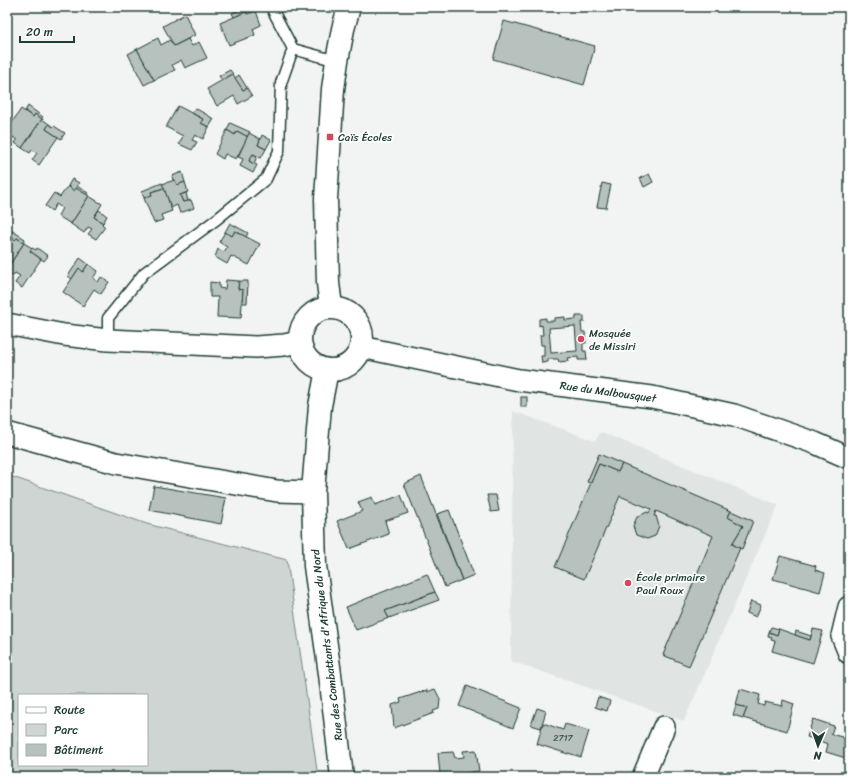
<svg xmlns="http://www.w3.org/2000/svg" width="856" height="784" font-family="Sriracha,sans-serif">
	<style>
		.built { fill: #e0e4e3 }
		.green { fill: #ced5d3; stroke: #768984; fill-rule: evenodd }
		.building { fill: #b7c1bd; stroke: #1f3d34; fill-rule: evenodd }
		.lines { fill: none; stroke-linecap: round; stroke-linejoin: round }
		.service-casing { stroke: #1f3d34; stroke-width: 13 }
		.minor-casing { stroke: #1f3d34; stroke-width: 24 }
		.secondary-casing { stroke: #1f3d34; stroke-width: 25 }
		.service { stroke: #fff; stroke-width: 10 }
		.minor { stroke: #fff; stroke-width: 21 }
		.secondary { stroke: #fff; stroke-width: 22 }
		.poi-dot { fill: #d1495b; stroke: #fff; stroke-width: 1.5 }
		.labels { text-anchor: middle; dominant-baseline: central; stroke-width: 3.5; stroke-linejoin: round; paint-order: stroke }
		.number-label { font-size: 9px; fill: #455e56 }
		.poi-label { font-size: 11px; fill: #1f3d34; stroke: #fff; text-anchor: start }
		.street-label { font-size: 11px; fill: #1f3d34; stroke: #fff }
	</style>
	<rect width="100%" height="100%" fill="#f2f3f3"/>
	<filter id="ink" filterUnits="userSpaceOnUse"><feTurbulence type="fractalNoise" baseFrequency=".025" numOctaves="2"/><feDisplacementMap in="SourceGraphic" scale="8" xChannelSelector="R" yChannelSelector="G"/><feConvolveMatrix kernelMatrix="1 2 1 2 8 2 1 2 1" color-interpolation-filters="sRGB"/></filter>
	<g filter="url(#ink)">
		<path class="built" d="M513 411 595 441 601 432 778 505 684 721 511 661Z"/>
		<path class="green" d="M7 475 147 524 287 560 318 777H7ZM19 695H147V765H19Z"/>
		<g class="building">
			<path d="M246 7H254L256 11 247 14 246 12 234 17 232 13Z"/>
			<path d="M256 11 261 25 253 29 255 35 229 45 220 23 246 12 247 14Z"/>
			<path d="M185 14 195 35 174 46 163 26Z"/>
			<path d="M504 21 595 46 584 85 493 59Z"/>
			<path d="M158 38 161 45 170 40 174 46 188 39 192 46 199 42 207 58 185 68 181 60 172 65 175 70 154 80 137 49Z"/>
			<path d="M137 49 154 80 144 85 128 54Z"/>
			<path d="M230 70 233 74 222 80 219 76Z"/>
			<path d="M233 74 243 90 247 88 252 96 238 104 234 96 217 106 207 89Z"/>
			<path d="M239 75 247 88 243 90 235 78Z"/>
			<path d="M28 106 43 117 41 119 35 114 33 117 25 111Z"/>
			<path d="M178 106 203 119 201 123 209 127 203 139 195 135 192 140 197 142 192 150 179 144 183 136 166 127Z"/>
			<path d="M195 108 214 119 209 127 201 123 203 119 192 113Z"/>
			<path d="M21 109 33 117 35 114 42 119 22 148 15 143 17 140 13 137 8 144 7 143V130Z"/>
			<path d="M42 119 49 124 46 129 58 137 39 165 32 160 37 153 32 150 30 153 22 148Z"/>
			<path d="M230 123 250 132 248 137 237 131 235 135 227 130Z"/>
			<path d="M49 124 53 127 54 126 65 133 61 139 46 129Z"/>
			<path d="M227 130 235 135 237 131 248 137 236 159 225 154 223 159 215 154Z"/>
			<path d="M249 133 260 139V140L258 145 266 149 261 158 253 154 249 161 257 165 253 173 240 166 243 159 238 157Z"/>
			<path d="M262 135 271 140 266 149 258 145Z"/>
			<path d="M253 154 257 156 254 164 249 161Z"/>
			<path d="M182 172 185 182 177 185 175 180H173L172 176Z"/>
			<path d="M649 174 653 182 644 187 640 178Z"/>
			<path d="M72 179 79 183 77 186 88 193 87 195 76 188 74 191 68 186Z"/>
			<path d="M175 180 177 185 185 182 188 192 180 195 183 202 191 200 194 208 180 213 177 205 171 208 162 184Z"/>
			<path d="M162 183 164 188 151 192 152 195 144 198 142 191Z"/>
			<path d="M602 183 611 185 606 208 597 207Z"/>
			<path d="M68 186 74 191 76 188 89 196 71 224 58 216 62 208 56 204 52 211 45 206 54 193 60 197Z"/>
			<path d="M164 188 172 211 161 215 163 220 154 223 144 198 152 195 151 192Z"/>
			<path d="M186 193 188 201 183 202 180 195Z"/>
			<path d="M89 196 102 204 94 217 103 223 102 224 105 227 96 239 88 234 92 229 88 227 84 233 71 224Z"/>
			<path d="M99 210 107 216 103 223 94 217Z"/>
			<path d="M230 223 248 233 246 237 235 231 232 236 225 232Z"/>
			<path d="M11 230 25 239 23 242 17 238 15 240 7 235Z"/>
			<path d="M235 231 260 244 249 265 231 256 227 264 215 257 218 249 224 252 227 247 219 242 225 232 232 236Z"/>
			<path d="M7 235 15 240 17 238 24 243 7 269Z"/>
			<path d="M24 243 32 248 30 251 41 259 22 288 15 283 20 276 15 273 13 276 7 273V269Z"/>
			<path d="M32 248 36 250 37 248 48 256 44 261 30 251Z"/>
			<path d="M80 258 88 264 83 272 79 268 72 279 68 276Z"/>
			<path d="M88 264 98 271 93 278 98 282 101 277 109 282 101 294 94 289 83 306 63 292 79 268 83 272Z"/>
			<path d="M226 280 239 281 238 289 243 290 241 318 217 317 218 297H210V282L219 283V288L225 289Z"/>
			<path d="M239 281H248L247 303H242L243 290 238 289Z"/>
			<path d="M576 316H584V322H581L582 332H585L586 343H583V351H586L587 360H578V357L567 358 568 361 559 362 558 359H548V362L542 363 541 356H544V345H541L540 335H543L542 325 539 326V319L546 318V321H554V318L565 317V320L576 319ZM575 326 577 351 551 353 549 328Z"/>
			<rect x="521" y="397" width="6" height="10"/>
			<path d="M599 454 622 464 618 472 599 464 591 483 587 482Z"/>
			<path d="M599 464 618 472 622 464 731 511 728 517 743 526 732 544 740 548 689 666 663 655 713 536 656 511 654 516H656L659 526 655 536 647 539 636 535 633 526 637 517 647 512 649 513 651 509 620 496 584 579 555 567Z"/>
			<path d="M421 476 462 580 445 587 404 484Z"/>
			<path d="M154 486 226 498 221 524 149 510Z"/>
			<path d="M401 495 408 513 385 521 389 534 349 549 337 521 362 511 358 502 372 497 375 505Z"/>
			<path d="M487 495H496L499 511 491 512Z"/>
			<path d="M449 510 474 575 462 580 437 514Z"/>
			<path d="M731 511 753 521 742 549 732 544 743 526 728 517Z"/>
			<path d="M780 556 816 566 815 570 825 573 820 592 773 579Z"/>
			<path d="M427 574 435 592 385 611 389 618 356 630 346 607Z"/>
			<path d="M435 592 439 600 389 618 385 611Z"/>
			<path d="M751 601 761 605 756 617 747 613Z"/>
			<path d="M771 627 779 629 777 635 769 632Z"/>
			<path d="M779 629 810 640 813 629 823 631 813 663 772 651 775 641 771 640 772 637 768 636 769 632 777 635Z"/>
			<path d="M796 631 811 636 810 640 795 635Z"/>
			<path d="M467 686 521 708 513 728 459 706Z"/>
			<path d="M435 689 440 699 439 709 433 711 434 713 394 728 392 705 401 702 400 699 427 690V692Z"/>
			<path d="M740 689 760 695 758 704 764 706 765 702 782 706 783 700 794 704 787 731 743 718 747 708 736 705Z"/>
			<path d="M598 697 610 701 607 711 595 707Z"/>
			<path d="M736 705 747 708 743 718 733 715Z"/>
			<path d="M537 708 546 711 541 728 531 725Z"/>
			<path d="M813 719 834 726 831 734 849 739V759L826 752 828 744 807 737Z"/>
			<path d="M543 723 563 730 565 724 589 731 581 757 568 753V754L537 744Z"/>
			<path d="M476 750 479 771 466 773 467 777H437L436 774H440L438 753 453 752 455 758 464 757 463 751Z"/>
		</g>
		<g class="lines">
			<g class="service-casing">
				<g id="service">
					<path d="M271 7 293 49"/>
					<path d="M108 340V318L144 273 217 219 266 179 279 151 281 83 293 49 337 61"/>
				</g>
			</g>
			<g class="minor-casing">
				<g id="minor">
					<path d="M7 324 64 335 108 340 256 347 284 345 299 342"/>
					<path d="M361 347 519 380 652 397 734 415 815 443 849 458"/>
					<path d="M7 433 116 463 277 491 313 492"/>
					<path d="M849 607 842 636 849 653"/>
					<path d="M643 777 664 727"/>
				</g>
			</g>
			<g class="secondary-casing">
				<g id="secondary">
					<path d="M331 307 328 283 326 199 333 89 337 61 343 29 349 7"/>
					<circle cx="331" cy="339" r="31"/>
					<path d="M327 370 320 406 313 492 315 566 330 674 342 777"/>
				</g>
			</g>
			<use href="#service" class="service"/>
			<use href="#minor" class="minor"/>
			<use href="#secondary" class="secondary"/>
		</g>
	</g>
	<g class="poi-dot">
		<rect x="326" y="133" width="8" height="8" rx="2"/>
		<circle cx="581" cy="339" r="4"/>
		<circle cx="628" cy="583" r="4"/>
	</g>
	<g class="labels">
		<g class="number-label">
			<text x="563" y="738">2717</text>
		</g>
		<g class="poi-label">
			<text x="338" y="137">Caïs Écoles</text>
			<text x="589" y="333">Mosquée<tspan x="589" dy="13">de Missiri</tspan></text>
			<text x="636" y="577">École primaire<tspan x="636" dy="13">Paul Roux</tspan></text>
		</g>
		<g class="street-label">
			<text transform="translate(608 392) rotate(8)">Rue du Malbousquet</text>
			<text transform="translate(327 645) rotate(-97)">Rue des Combattants d'Afrique du Nord</text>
		</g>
	</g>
	<rect width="856" height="784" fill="none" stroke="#fff" stroke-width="24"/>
	<rect x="12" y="12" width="832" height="760" fill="none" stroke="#1f3d34" stroke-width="1.5" filter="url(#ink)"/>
	<rect x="18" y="694" width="130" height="72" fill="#ffffff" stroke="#a5b1ae"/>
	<rect x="26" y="707" width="20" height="6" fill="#ffffff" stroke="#a5b1ae"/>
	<text x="54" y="714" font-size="12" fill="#1f3d34">Route</text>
	<rect x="26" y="724" width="20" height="12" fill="#ced5d3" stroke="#a5b1ae"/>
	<text x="54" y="734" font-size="12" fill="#1f3d34">Parc</text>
	<rect x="26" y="744" width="20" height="12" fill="#b7c1bd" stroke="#a5b1ae"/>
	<text x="54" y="754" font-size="12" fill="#1f3d34">Bâtiment</text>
	<g transform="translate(818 746) rotate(182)" stroke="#ffffff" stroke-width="3" paint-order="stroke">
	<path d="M0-3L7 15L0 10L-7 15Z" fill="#1f3d34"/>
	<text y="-6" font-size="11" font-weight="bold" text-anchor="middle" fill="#1f3d34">N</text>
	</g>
	<path d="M20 36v6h54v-6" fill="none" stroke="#1f3d34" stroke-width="2"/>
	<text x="26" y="36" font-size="12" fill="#1f3d34" stroke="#ffffff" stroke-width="3" paint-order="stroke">20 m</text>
</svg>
